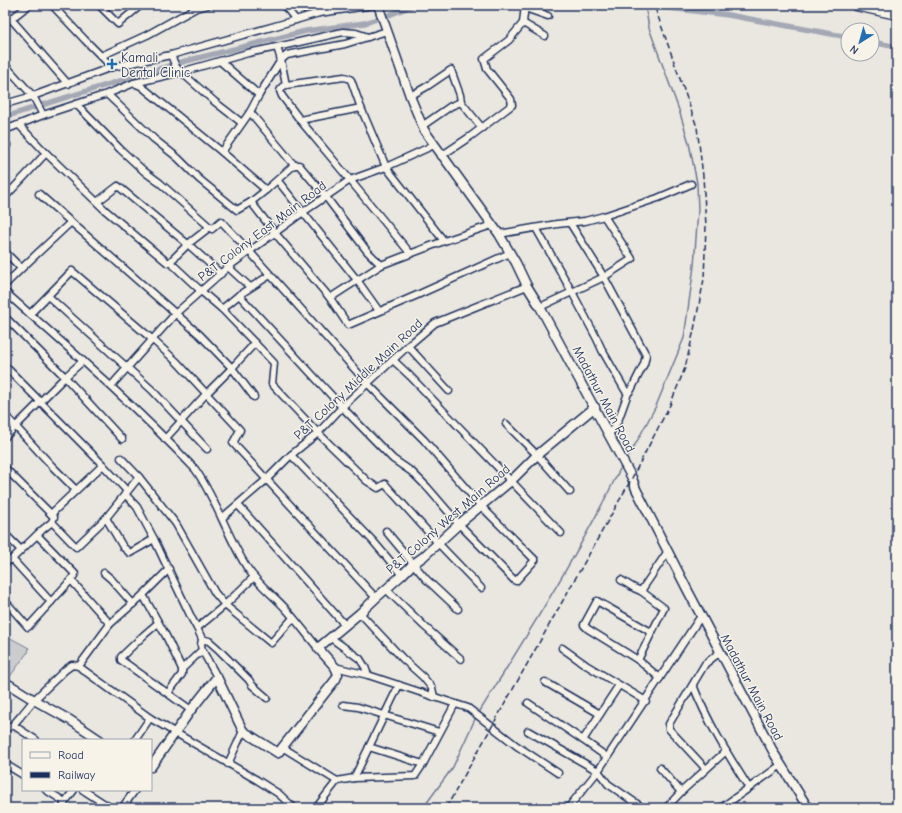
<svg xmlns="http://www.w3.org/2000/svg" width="902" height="813" font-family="'Comic Neue',sans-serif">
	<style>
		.green { fill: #cbcccd; stroke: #737e96 }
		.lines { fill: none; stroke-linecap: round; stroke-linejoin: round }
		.stream { stroke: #6d7892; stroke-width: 1.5 }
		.canal { stroke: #a3a8b4; stroke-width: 5.5 }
		.minor-casing { stroke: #1b2f5e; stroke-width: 9 }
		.tertiary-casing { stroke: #1b2f5e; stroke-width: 11 }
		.primary-casing { stroke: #1b2f5e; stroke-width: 13 }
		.minor { stroke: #f7f3e8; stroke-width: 6 }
		.tertiary { stroke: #f7f3e8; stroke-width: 8 }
		.primary { stroke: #f7f3e8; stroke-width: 10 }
		.rail { stroke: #1b2f5e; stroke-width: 1.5; stroke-dasharray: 6 3; stroke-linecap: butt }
		.poi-dot { fill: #1f6fb2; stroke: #f7f3e8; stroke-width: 1.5 }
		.labels { text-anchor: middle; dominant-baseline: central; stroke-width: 3; stroke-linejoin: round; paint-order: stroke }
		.poi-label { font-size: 13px; fill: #1b2f5e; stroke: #f7f3e8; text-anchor: start }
		.street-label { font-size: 13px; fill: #1b2f5e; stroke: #f7f3e8 }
	</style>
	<rect width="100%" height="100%" fill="#eae7e0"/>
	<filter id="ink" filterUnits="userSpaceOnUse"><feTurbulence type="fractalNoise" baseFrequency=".025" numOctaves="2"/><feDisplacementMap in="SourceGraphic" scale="8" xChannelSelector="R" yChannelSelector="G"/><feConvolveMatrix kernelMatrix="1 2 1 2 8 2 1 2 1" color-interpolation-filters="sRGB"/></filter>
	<g filter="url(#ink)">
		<path class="green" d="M5 635 29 648 28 653H27L9 678 5 676Z"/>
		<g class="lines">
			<g class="stream">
				<path d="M629 456 656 406 684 338 694 266 698 210 697 183 689 143 679 110 649 28 645 5"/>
				<path d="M480 711C529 632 579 553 620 469"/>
				<path d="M423 808 453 767 475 719"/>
			</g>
			<g class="canal">
				<path d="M644 5 728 15 848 37"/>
				<path d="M872 42 897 47"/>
				<path d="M5 117 64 98 182 62 306 31 365 23 389 15 414 5"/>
			</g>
			<g class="minor-casing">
				<g id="minor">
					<path d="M52 5 85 40 112 67"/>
					<path d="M99 5 118 24 141 5"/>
					<path d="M283 5 288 10 296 20"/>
					<path d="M314 5 319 13"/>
					<path d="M525 8 548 16"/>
					<path d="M5 12 68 84"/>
					<path d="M11 19 29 5"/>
					<path d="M523 23 545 36"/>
					<path d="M277 47 281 60 286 85"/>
					<path d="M171 55 176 67 181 72 215 102 242 123"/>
					<path d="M101 56 147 35 196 8 208 5"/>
					<path d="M220 61 259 95 250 112 222 152 266 190 294 165H299L326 197 367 251 381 265"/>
					<path d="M5 65 33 96 43 115"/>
					<path d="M134 83 141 86 222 152"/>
					<path d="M107 94 154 139 178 158 199 179 237 210 251 202"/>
					<path d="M259 95 281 60 287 55 345 44 387 31"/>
					<path d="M410 96 426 87 451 70 460 95 461 102"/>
					<path d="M5 104 33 96 112 67 171 55 275 26 319 13 374 5"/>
					<path d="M76 104 120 149 145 172 160 183 212 229 221 221 250 252 368 384 424 440 481 506 535 560 516 581 514 580 459 524 427 487 412 472 393 459 342 407 239 295"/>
					<path d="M250 112 294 165"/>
					<path d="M300 120 361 108"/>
					<path d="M19 125 46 153"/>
					<path d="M422 126 451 106 461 102 482 128"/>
					<path d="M5 130 43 115 107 94 134 83 181 72 248 53 277 47 343 32 356 33 368 37"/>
					<path d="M5 142 7 145 5 146"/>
					<path d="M441 156 471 136 512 105 511 99 487 69 484 59 509 40 523 23 525 5"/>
					<path d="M278 181 357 280 379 311"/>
					<path d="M266 190 251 202 275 233 330 298 348 325 415 296 510 253"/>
					<path d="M39 194 71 222"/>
					<path d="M5 197 25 176 46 153 105 210 168 263 170 262 201 291 222 309 274 363 272 384 318 433 367 481 378 488 385 484 438 543 481 588"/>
					<path d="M97 202 118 186 190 246 221 274"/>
					<path d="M570 223 604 277 646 355 644 364 631 390 628 393 618 421 609 435"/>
					<path d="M536 228 572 292 597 339 602 350 625 390 628 393"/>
					<path d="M499 234 557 224 585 221 604 216 658 198 691 184"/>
					<path d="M5 252 21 268"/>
					<path d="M410 253 350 180 300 120 282 96 280 91 282 87 286 85 344 77 348 78 351 80 361 108 386 167 444 241"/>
					<path d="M170 262 188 244 210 227"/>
					<path d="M228 267 250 287"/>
					<path d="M5 285C26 263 49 243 71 222L200 335 232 368 206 394 165 439"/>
					<path d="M5 292 30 314"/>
					<path d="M48 296 152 390 207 449"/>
					<path d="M330 298 381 265 444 241 492 225"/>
					<path d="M540 307 604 277 632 259 604 216"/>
					<path d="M222 309 239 295 270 275"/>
					<path d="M5 317 65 377 122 439"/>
					<path d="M408 346 449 391"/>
					<path d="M393 360 410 376 561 533"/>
					<path d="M5 366 103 465 127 491"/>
					<path d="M111 386 176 313 228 267 303 212 350 180 386 167 434 145"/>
					<path d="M254 397 232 368 255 343"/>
					<path d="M5 415 52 466 76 490"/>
					<path d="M506 424 537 455 570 492"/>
					<path d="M5 437 65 377 83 361"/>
					<path d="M291 455 373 541 402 575"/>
					<path d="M121 458 139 477 176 524 215 593 225 605 271 643 293 618"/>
					<path d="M5 468 54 517 52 522 42 530 12 559 5 563"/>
					<path d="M125 494 137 507 154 539 192 619 197 628 202 639 201 645 202 650 217 677"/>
					<path d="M238 505 345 625"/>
					<path d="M51 514 103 465"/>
					<path d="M106 518 123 547 130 553 154 539"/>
					<path d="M222 518 266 480 291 455 318 433 342 407 408 346 435 323 527 286"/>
					<path d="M52 522 76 547 106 518 139 477"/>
					<path d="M386 531 426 579 458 609"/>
					<path d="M5 534 21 550"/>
					<path d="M37 535 75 574 71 580"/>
					<path d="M12 559 51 602"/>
					<path d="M104 573 111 579 133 604"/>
					<path d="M621 580 634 588 641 591 664 608 638 660"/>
					<path d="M386 589 424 626 461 659"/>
					<path d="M641 591 668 551"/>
					<path d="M143 595 166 636 182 669 202 650"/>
					<path d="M5 601 28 627 71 580 110 624 79 666"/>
					<path d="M360 613 403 659 423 677 432 688 434 697"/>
					<path d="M158 623 144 635 121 657V660L191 710"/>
					<path d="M110 624 143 595 169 569"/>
					<path d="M197 628 225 605 254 577"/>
					<path d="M651 632 597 601 584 625 588 629 638 660 660 678"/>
					<path d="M331 638 360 659 365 667 368 675 335 667"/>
					<path d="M202 639 209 641 217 648 249 680 252 685 267 698"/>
					<path d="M318 648C307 635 297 621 285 608 273 595 258 584 248 569 227 537 217 500 195 469 143 414 87 364 30 314L72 271 153 340 177 362 240 430 233 443 376 598"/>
					<path d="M562 648 586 665 646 701"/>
					<path d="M368 675 468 708 517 746 558 773"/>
					<path d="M545 682 600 714"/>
					<path d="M399 685 369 747 423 764 455 704"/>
					<path d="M693 685C707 721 728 755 749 788"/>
					<path d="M168 693 182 674V669"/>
					<path d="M528 703 583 740 607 757"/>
					<path d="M343 705 358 707 439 732"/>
					<path d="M13 725 36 740"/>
					<path d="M5 729 13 725 20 717 34 700 65 670 72 665 79 666 82 669 150 718 257 780 279 794 294 808"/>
					<path d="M528 731 598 771 608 784 643 808"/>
					<path d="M135 740 150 718"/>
					<path d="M583 740 619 685"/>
					<path d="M282 747 337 781"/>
					<path d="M5 764 23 775"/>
					<path d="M228 764 243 731"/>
					<path d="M660 768 681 792"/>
					<path d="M706 769 669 729V724L705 664 720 652"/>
					<path d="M354 778 415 776 423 764"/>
					<path d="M46 790 65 802"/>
					<path d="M83 790 111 808"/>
					<path d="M5 807 7 808"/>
					<path d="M63 808 65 802 74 790"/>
					<path d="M122 808 135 790"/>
					<path d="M316 808 337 781 354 778 369 747"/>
					<path d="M568 808 598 771 701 616"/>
					<path d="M666 808 681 792 726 751"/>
					<path d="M721 808 781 765"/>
				</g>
			</g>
			<g class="tertiary-casing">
				<g id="tertiary">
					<path d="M378 5 410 96 424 130 499 234 516 263 527 286 540 307 632 478 636 489 688 591 775 755 808 808"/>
					<path d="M5 682 34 700 70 720 100 740"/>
					<path d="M151 767 191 710 217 677 243 731 278 753 336 679 338 674 335 667 318 648 360 613 376 598 402 575 413 564 423 557 459 524 511 481 537 455 595 407"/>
				</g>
			</g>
			<g class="primary-casing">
				<path id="primary" d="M856 5 897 14"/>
			</g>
			<use href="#minor" class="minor"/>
			<use href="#tertiary" class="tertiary"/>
			<use href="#primary" class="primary"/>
			<path class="rail" d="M446 808 632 478 670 405 685 368 694 330 704 279 706 226 703 176 697 127 654 5"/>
		</g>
	</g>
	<path class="poi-dot" d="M110 58h4v4h4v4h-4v4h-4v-4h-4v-4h4z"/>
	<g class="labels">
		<g class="poi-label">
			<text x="121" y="57">Kamali<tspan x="121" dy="15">Dental Clinic</tspan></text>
		</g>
		<g class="street-label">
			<text transform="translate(262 231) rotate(-37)">P&amp;T Colony East Main Road</text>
			<text transform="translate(358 379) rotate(-43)">P&amp;T Colony Middle Main Road</text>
			<text transform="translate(604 399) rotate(62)">Madathur Main Road</text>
			<text transform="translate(448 519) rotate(-41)">P&amp;T Colony West Main Road</text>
			<text transform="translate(752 687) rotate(62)">Madathur Main Road</text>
		</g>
	</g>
	<rect width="902" height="813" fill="none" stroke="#f7f3e8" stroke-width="20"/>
	<rect x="10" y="10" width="882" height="793" fill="none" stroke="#1b2f5e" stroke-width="1.5" filter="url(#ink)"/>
	<rect x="22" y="739" width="130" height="52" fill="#f7f3e8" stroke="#9fa5b1"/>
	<rect x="30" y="752" width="20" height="6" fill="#f7f3e8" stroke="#9fa5b1"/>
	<text x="58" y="759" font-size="12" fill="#1b2f5e">Road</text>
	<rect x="30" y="772" width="20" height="6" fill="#1b2f5e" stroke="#9fa5b1"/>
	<text x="58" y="779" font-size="12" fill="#1b2f5e">Railway</text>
	<g transform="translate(860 42) rotate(217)"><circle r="19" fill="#f7f3e8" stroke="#9fa5b1"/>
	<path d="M0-3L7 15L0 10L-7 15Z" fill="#1f6fb2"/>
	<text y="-6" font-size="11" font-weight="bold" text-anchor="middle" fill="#1b2f5e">N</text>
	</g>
</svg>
